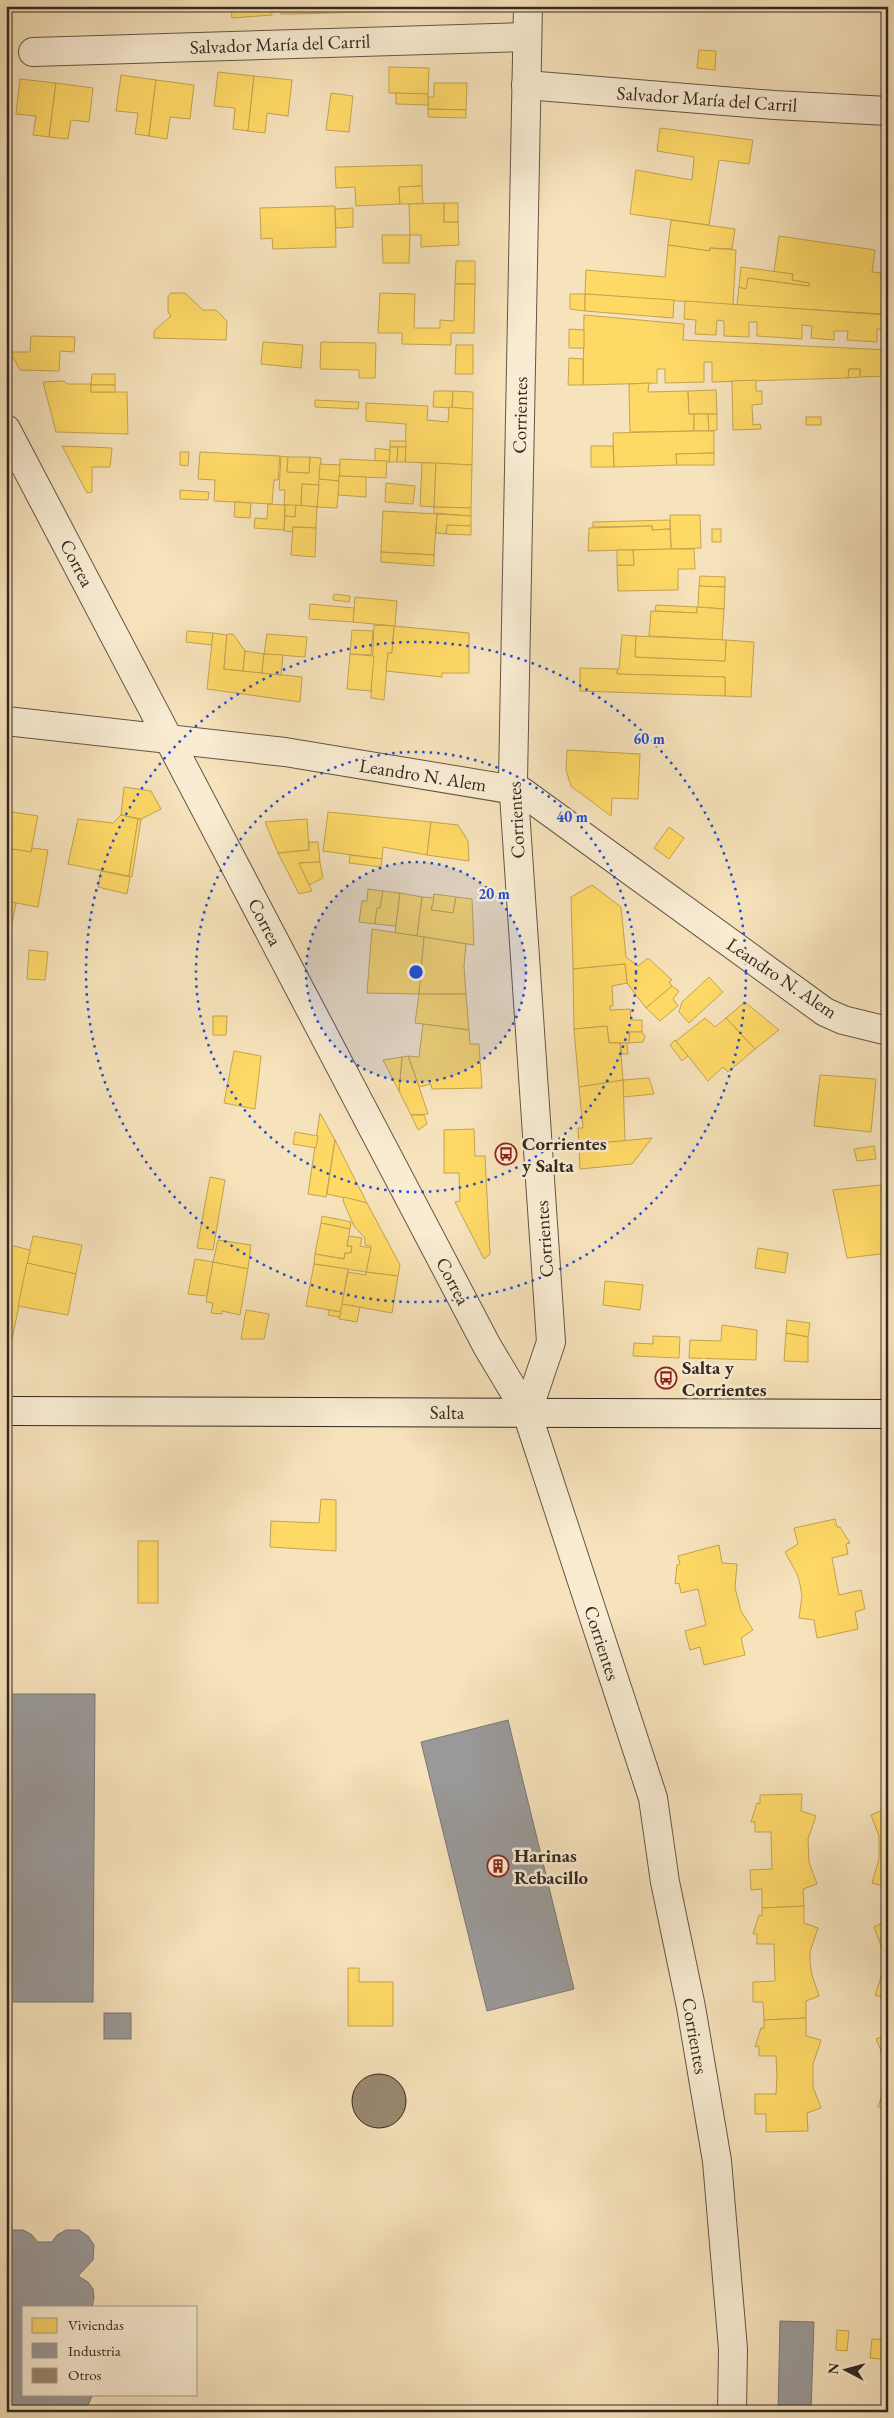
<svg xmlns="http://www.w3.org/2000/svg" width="894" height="2418" font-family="'EB Garamond',serif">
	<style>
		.homes { fill: #ffd966; stroke: #c2a451 }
		.industry { fill: #999; stroke: #7b7775 }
		.building { fill: #998971; stroke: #342820 }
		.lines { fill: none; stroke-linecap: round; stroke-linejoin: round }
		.minor-casing { stroke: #645647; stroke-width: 30 }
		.secondary-casing { stroke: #342820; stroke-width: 30 }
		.minor { stroke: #f9ecd3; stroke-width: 28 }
		.secondary { stroke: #f9ecd3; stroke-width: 28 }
		.ring { fill: none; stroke: #1d4ed8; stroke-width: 2.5; stroke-dasharray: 2.5 5 }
		.labels { text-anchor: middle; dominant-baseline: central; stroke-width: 5; stroke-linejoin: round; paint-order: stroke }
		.street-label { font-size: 19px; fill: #342820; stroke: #f9ecd3 }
		.poi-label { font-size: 19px; font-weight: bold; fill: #342820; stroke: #f9ecd3; text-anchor: start }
		.centre { fill: #1d4ed8; stroke: #f9ecd3; stroke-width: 2.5 }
		.ring-label { font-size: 15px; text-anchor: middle; font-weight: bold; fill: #1d4ed8; stroke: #f9ecd3; stroke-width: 5; stroke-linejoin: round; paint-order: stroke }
	</style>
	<rect width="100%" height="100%" fill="#f6e2bb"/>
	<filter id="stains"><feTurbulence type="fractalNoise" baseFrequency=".004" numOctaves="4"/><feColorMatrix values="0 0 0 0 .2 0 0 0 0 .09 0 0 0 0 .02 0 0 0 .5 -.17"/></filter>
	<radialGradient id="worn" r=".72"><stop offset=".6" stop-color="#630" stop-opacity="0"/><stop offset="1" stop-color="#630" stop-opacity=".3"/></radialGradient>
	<g class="homes">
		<path d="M231 6H271L272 15 232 18Z"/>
		<rect x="281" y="6" width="12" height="8"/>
		<path d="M293 6H331V13L293 14Z"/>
		<path d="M331 6H366V12L331 13Z"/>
		<path d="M393 6H429V11L393 12Z"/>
		<path d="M699 50 716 51 715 70 697 68Z"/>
		<path d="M6 55H8L10 72H6Z"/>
		<path d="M389 67 429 68 428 94 389 93Z"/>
		<path d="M218 72 254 76 248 131 233 129 235 108 214 106Z"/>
		<path d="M121 75 156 80 149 136 135 134 138 113 116 111Z"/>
		<path d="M254 76 292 80 288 116 267 113 265 133 248 131Z"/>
		<path d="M20 79 56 83 49 137 33 135 36 116 16 114Z"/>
		<path d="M156 80 194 85 190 119 170 117 167 139 149 136Z"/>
		<path d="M56 83 93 88 89 122 71 120 68 139 49 137Z"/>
		<path d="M434 83H467L466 110 428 109V97H434Z"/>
		<path d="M331 93 353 96 349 132 326 130Z"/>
		<path d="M396 93 428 94V105L396 104Z"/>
		<path d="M428 109 466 110V118L428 117Z"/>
		<path d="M660 128 753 140 749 164 719 160 709 225 630 214 636 170 692 180 694 157 657 151Z"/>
		<path d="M422 165V186L399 187 400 204 356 206 355 187 336 188 335 167Z"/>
		<path d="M422 186 423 204H400L399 187Z"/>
		<path d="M444 203V222H458L459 245 421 247V235H410L409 204Z"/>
		<rect x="444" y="203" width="14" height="19"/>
		<path d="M335 206 336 247 273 249 272 238 261 239 260 208Z"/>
		<path d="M353 208V227L336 228 335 209Z"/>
		<path d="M671 220 735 229 732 249 710 248V251L668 245Z"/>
		<path d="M382 235H410L409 263H383Z"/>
		<path d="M779 236 875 250 872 272 885 273V275L883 314 737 305 739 287 746 289 748 278 809 286V283L792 280 793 274 774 272Z"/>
		<path d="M668 245 710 251V248L736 250 733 305 585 294 586 270 665 277Z"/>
		<path d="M888 257V276L885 273Z"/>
		<path d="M456 261H475V284H455Z"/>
		<path d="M741 267 793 274 792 280 809 283V286L748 278 746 289 739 287Z"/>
		<path d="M455 284H475L474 333H451V345L402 344V333H378L380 293 415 294 414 328H440V320L454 321Z"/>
		<path d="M171 293H185L203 310H216L227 321 226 340 154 338V331L171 316 168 312V297Z"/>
		<path d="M570 294H585V311L570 309Z"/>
		<path d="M585 294 674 300 673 318 585 311Z"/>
		<path d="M685 301 888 315V342H883L884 329H877V342L847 340 848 331H834V340L811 338 812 326 802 325V339L757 336V322H749V337L724 336V321L717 320 716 335 695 334 696 320 684 319Z"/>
		<path d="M584 315 684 324 683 340 888 350 887 376 860 377V369H849L848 378 712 382V362H704V382L665 383V369H657V383L583 385Z"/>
		<path d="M569 329 584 330V348H569Z"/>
		<path d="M31 336 75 337 74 352 60 351 59 371 20 370 10 352H30Z"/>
		<path d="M263 342 303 345 301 368 261 364Z"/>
		<path d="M321 342 376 343 375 378H359V370L320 369Z"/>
		<path d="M456 345H473V374H455Z"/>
		<path d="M569 358 583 359V385H568Z"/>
		<path d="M849 369H860V377L848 378Z"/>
		<path d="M92 374H115V385H91Z"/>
		<path d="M756 380V391H762V404L752 405 753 425 760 424 761 429 733 430 732 381Z"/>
		<path d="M64 381 67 384H91V392H127L128 434 56 432 43 382Z"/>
		<path d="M649 383 648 392 688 391 689 414H694V431L630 432 629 384Z"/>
		<rect x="91" y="385" width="24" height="7"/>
		<path d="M716 390 717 414H689L688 391Z"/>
		<path d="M434 391H453L452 408 433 407Z"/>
		<path d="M453 391 473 392V409L452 408Z"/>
		<path d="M315 400 359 402 358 409 315 407Z"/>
		<path d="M366 403 428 406 427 420 448 422 449 407 473 409 472 465 405 462 406 424 366 421Z"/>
		<path d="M694 414H708L709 431H694Z"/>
		<path d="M708 414H717V430L709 431Z"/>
		<rect x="806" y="417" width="15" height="8"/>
		<path d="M694 431H714V453L676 454 677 465 614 467 613 433Z"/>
		<rect x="390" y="441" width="16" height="6"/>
		<path d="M62 446 112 448 110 467H92V492L87 493Z"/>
		<path d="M591 446H613L614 467H591Z"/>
		<path d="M390 447H398L397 462H389Z"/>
		<path d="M398 447H406L405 462H397Z"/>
		<path d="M375 448 390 450 389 462 375 461Z"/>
		<path d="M180 452H189L188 466 180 465Z"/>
		<path d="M200 452 280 456 278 480H274L272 504 214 501 215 480 198 479Z"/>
		<path d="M714 453V465H677L676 454Z"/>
		<path d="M281 456 288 457 287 472 309 473 310 457 321 458 319 485 302 484 301 506 284 505 285 490H279Z"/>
		<path d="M288 457H310L309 473 287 472Z"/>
		<path d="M340 459 387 461 386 478 339 476Z"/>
		<path d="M422 463H436L434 507 420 506Z"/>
		<path d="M436 463 472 465 471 508 434 507Z"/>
		<path d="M320 464 340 465 339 481 319 479Z"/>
		<path d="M339 476 366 477V497L338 495Z"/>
		<path d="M319 479 339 481 337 508 317 507Z"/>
		<path d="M386 483 415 486 413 504 385 502Z"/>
		<path d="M302 484 319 485 317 507 301 506Z"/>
		<path d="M180 490 209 492 208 500 180 499Z"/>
		<path d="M235 502 251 503 250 518 234 517Z"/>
		<path d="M268 504 285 505 284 530 254 528 255 518 267 519Z"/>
		<path d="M285 505H296L295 517 285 516Z"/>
		<path d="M296 505 317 507 316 528 293 527V532L284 531 285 516 295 517Z"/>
		<path d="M434 507 471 508V516L434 513Z"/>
		<path d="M383 511 437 514 434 555 381 552Z"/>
		<path d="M437 514 471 516V526L447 525 446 534 436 533Z"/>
		<path d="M670 515H700L701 548 671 549Z"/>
		<path d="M670 520V529L652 530V526L593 527V522Z"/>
		<path d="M447 525 471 526V535L446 534Z"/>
		<path d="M652 526V530L670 529 671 549 588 551 589 528Z"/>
		<path d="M293 527 316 528 315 557 291 555Z"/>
		<rect x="712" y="529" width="9" height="13"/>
		<path d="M671 549H694L695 569H678V590L618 591 617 565H634L633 550Z"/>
		<path d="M617 550H633L634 565H617Z"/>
		<path d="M381 552 434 555V566L381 562Z"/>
		<path d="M700 576 725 577V587L699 586Z"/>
		<path d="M699 586 725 587 724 609 698 607Z"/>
		<path d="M334 594 350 596 349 602 333 600Z"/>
		<path d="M355 597 397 601 395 626 353 622Z"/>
		<path d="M310 604 354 608 353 622 309 619Z"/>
		<path d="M656 605 697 607V613L655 611Z"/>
		<path d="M697 607 724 609 722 640 649 636 651 611 697 613Z"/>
		<path d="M374 625 394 626 392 653H388L384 700 371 698Z"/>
		<path d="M394 626 469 633V673H442V677L386 671 388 653H392Z"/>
		<path d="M352 630 373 631 371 655 350 654Z"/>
		<path d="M187 631 213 633 212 645 186 642Z"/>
		<path d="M213 633 227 635 224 669 302 677 300 702 207 689Z"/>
		<path d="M227 634H233L245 651 243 671 224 669Z"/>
		<path d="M267 634 307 637 305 657 264 654Z"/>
		<path d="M622 635 636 636 635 657 725 661 726 640 754 642 751 697 725 696V677L617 674V669H619Z"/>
		<path d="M636 636 726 640 725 661 635 657Z"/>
		<path d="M245 651 264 654 262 673 243 671Z"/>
		<path d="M264 654 283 655 281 675 262 673Z"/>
		<path d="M350 654 374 656 371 691 347 689Z"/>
		<path d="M580 668 617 669V674L725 677V696L580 691Z"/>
		<path d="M567 750 640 754 638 799 612 798 611 816 571 786 566 770Z"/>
		<path d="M6 756 9 757 6 773Z"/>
		<path d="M124 787 151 791 161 809 141 819 121 815Z"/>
		<path d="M6 811 38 816 31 852 6 848Z"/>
		<path d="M328 812 431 822 427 855 383 847 382 859 323 851Z"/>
		<path d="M121 815 138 819 129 876 68 864 78 819 113 823Z"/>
		<path d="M138 819H141L132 877 129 876Z"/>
		<path d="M307 819 309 850 278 853 265 822Z"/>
		<path d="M431 822 458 825 468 841 469 861 427 855Z"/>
		<path d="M669 827 684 838 669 859 654 848Z"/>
		<path d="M309 842H318L320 862 299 863 312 891 299 894 278 853 309 850Z"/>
		<path d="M6 848 31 852 32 848 48 850 38 907 6 901Z"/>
		<path d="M350 855 382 859 381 867 349 863Z"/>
		<path d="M320 862 323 878 309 885 299 863Z"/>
		<path d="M101 871 130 877 127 894 98 887Z"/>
		<path d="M592 885 621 907 626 957 638 966 648 958 672 980 669 982 672 986 646 1008 627 983 625 964 573 969 571 897Z"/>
		<path d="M368 889 383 891 380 908H377L375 924 359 922 362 901H367Z"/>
		<path d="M383 891 400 893 396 926 375 924 377 908H380Z"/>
		<path d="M400 893 422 897 417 936 395 933Z"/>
		<path d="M434 894 456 897 453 913 431 910Z"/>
		<path d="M422 897 434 898 431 910 453 913 456 897 472 899 474 945 417 936Z"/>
		<path d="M6 901 16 903 6 955Z"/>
		<path d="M372 929 424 937 419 994 367 993Z"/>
		<path d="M424 937 466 944 464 966 466 994H419Z"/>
		<path d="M29 950 48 952 45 980 27 979Z"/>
		<path d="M625 964 627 983 612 986 613 1006H610V1010L630 1009 631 1020H642V1032H630L629 1043H609L607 1026 574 1029 573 969Z"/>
		<path d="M709 977 723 992 689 1023 679 1012 682 1002Z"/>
		<path d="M672 986 679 991 673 999 678 1006 660 1021 646 1008Z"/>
		<path d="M419 994H466L469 1030 415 1023Z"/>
		<path d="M745 1002 779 1030 755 1049 726 1018Z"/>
		<path d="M213 1016H227L226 1035H213Z"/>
		<path d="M705 1018 715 1027 726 1018 755 1049 728 1072 723 1067 708 1081 676 1041Z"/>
		<path d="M423 1024 469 1030 470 1044H479L482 1088 432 1089 431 1084 419 1087 408 1056 419 1057Z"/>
		<path d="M607 1026 609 1043H620L623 1080 579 1087 574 1029Z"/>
		<path d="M630 1032H642L645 1037 643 1042 629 1043Z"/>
		<path d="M675 1040 688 1056 682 1061 670 1045Z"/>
		<path d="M620 1043H627L628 1054H622Z"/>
		<path d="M234 1051 261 1056 255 1109 224 1103Z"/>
		<path d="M408 1056 419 1087 428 1114 411 1115 399 1091 402 1057Z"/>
		<path d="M402 1057 399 1091 383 1060Z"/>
		<path d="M820 1075 876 1079 871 1132 814 1126Z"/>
		<path d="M649 1078 654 1094 623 1097V1080Z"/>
		<path d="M623 1080 625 1141 579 1145 578 1128H583L579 1087Z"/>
		<path d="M320 1113 335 1140 326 1197 308 1194Z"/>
		<path d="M411 1115H424L427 1124 418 1130Z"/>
		<path d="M474 1129 475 1156H485L490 1254 484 1259 455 1202 460 1201 459 1173H444V1130Z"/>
		<path d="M295 1132 318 1136 316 1148 293 1144Z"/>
		<path d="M652 1138 632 1164 580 1169 579 1145Z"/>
		<path d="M335 1140 367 1203 327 1194Z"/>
		<path d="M874 1146 876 1159 857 1161 854 1149Z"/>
		<path d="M210 1177 225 1180 213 1250 197 1248Z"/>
		<path d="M881 1185 888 1219V1253L847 1258 833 1190Z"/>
		<path d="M344 1197 367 1203 400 1265 398 1276 366 1272 371 1246 365 1245V1238L354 1226 343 1201Z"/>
		<path d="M322 1216 351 1222 350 1229 321 1223Z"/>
		<path d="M321 1223 350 1229 347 1246H352L351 1253H345L344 1259 315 1254Z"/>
		<path d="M33 1236 82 1245 76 1274 27 1263Z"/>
		<path d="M349 1236 362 1238 360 1246 371 1248 366 1272 314 1264 315 1254 344 1259 345 1253H351L352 1246H347Z"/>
		<path d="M218 1240 251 1245 248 1269 213 1262Z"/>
		<path d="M6 1244 30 1250 12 1340H6Z"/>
		<path d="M758 1248 788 1253 785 1273 755 1268Z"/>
		<path d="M195 1259 213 1262 207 1296 188 1294Z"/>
		<path d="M213 1262 248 1269 240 1315 222 1311V1314L211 1313 213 1303 206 1302Z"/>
		<path d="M27 1263 76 1274 68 1315 18 1306Z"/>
		<path d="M314 1264 348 1269 341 1312 306 1306Z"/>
		<path d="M348 1272 366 1275V1272L398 1276 392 1313 342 1304Z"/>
		<path d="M605 1281 643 1285 640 1310 603 1305Z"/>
		<path d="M342 1304 360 1307 357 1322 339 1319Z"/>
		<path d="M246 1310 269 1314 264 1339H241Z"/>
		<path d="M329 1310 341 1312 339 1317 328 1315Z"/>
		<path d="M787 1320 810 1323 808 1337 786 1333Z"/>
		<path d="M722 1325 757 1330 756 1360 689 1358 690 1340 721 1341Z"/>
		<path d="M786 1333 808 1337V1362L784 1361Z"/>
		<path d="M653 1336 680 1337 679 1358 633 1356 634 1343 653 1344Z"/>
		<path d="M321 1499 336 1500V1551L270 1547 271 1521 319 1523Z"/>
		<path d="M835 1519 837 1527H840L850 1543 846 1544 848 1554 832 1558 839 1595 861 1590 865 1609 855 1612 858 1629 817 1638 814 1620 799 1618 802 1596 800 1584 797 1574 785 1552 798 1544 794 1528Z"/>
		<rect x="138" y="1541" width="20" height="62"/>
		<path d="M719 1545 722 1563 737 1564 735 1588 741 1611 753 1630 741 1638 745 1655 704 1665 700 1647 690 1650 685 1631 706 1625 698 1589 681 1593 679 1583 675 1584 677 1565 680 1564 678 1556Z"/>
		<path d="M884 1792H888V1904H886L887 1887 872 1883 879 1859V1836L871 1815 885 1809Z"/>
		<path d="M802 1794 801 1811 816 1816 808 1839 809 1862 817 1884 803 1889 804 1906 762 1908V1889L751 1890 750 1870 772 1869 771 1832H755V1822H751L757 1803 760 1804V1795Z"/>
		<path d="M886 1904H888V1999L875 1995 883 1971 882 1948 874 1927 887 1921Z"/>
		<path d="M804 1906V1923L818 1928 810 1952V1962L812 1975 819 1996 806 2001V2018L764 2020 763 2002H753V1982L775 1981 774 1944H757V1934H753L759 1915 762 1916V1908Z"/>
		<path d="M348 1968H359V1982H393V2026H348Z"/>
		<path d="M806 2018V2036L821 2040 813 2064V2087L821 2108 807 2113 808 2131 766 2132V2114H755V2094H776L777 2075 776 2056H759V2046L755 2047 761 2028H764V2020Z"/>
		<path d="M888 2035V2110L878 2107 886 2083 885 2060 876 2039Z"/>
		<path d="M837 2330 849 2331 847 2351 836 2350Z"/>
		<path d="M872 2339 888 2340V2360L870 2358Z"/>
	</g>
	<g class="industry">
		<path d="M6 1694H95L93 2002H6Z"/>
		<path d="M508 1720 574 1989 487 2011 421 1742Z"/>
		<rect x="104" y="2013" width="27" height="26"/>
		<path d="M13 2230H23L31 2234 38 2242H52L57 2235 66 2230H79L88 2236 94 2245 93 2260 78 2276 88 2282 93 2289 94 2298 92 2307H24V2394H93L88 2405 77 2412H12L6 2409V2371L12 2369V2364L6 2362V2326L12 2324V2318L6 2316V2280L12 2278V2273L6 2271V2233Z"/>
		<path d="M780 2321 814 2322 811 2412H778Z"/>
	</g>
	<circle class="building" cx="379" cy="2101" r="27"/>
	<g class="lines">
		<g class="minor-casing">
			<g id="minor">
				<path d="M33 52 527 37"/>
				<path d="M526 85 774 105 888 111"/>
				<path d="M6 429 487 1346 527 1413 653 1798 665 1882 691 2007 717 2161 733 2349 732 2412"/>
				<path d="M6 721 285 752 521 791 825 1012 843 1020 888 1031"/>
				<path d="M527 1413 551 1342 513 780 528 6"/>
			</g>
		</g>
		<g class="secondary-casing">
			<path id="secondary" d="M6 1411 888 1414"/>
		</g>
		<use href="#minor" class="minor"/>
		<use href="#secondary" class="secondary"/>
	</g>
	<circle cx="416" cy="972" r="110" fill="#1d4ed8" fill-opacity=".12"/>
	<g class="ring">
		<circle cx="416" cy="972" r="110"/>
		<circle cx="416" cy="972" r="220"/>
		<circle cx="416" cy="972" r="330"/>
	</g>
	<defs>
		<g id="bus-ring" transform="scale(1.125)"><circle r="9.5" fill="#f9ecd3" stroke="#8f2418" stroke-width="1.5"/><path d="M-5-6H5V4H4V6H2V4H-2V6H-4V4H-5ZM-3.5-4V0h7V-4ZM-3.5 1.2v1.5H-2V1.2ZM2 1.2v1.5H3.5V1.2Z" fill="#8f2418"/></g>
		<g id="building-ring" transform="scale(1.125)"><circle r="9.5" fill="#f9ecd3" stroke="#8f2418" stroke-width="1.5"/><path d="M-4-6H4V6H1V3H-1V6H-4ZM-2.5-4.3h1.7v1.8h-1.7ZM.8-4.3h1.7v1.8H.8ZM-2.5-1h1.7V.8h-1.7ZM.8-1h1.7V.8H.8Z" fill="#8f2418"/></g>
	</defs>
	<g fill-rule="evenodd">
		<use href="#bus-ring" x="506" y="1154"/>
		<use href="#bus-ring" x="666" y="1378"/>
		<use href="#building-ring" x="498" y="1866"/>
	</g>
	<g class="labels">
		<g class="street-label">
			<text transform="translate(280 44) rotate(-2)">Salvador María del Carril</text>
			<text transform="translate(707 99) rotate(4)">Salvador María del Carril</text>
			<text transform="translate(520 415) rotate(-89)">Corrientes</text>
			<text transform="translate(77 563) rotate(62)">Correa</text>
			<text transform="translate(423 775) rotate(9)">Leandro N. Alem</text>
			<text transform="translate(516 820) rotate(-93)">Corrientes</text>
			<text transform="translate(265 922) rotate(62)">Correa</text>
			<text transform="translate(782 978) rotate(34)">Leandro N. Alem</text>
			<text transform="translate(544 1239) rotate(-94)">Corrientes</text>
			<text transform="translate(453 1281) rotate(62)">Correa</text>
			<text x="447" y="1412">Salta</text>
			<text transform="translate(602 1643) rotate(72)">Corrientes</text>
			<text transform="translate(695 2036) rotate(80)">Corrientes</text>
		</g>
		<g class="poi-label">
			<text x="522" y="1143">Corrientes<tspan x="522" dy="22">y Salta</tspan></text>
			<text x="682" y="1367">Salta y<tspan x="682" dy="22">Corrientes</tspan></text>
			<text x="514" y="1855">Harinas<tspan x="514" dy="22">Rebacillo</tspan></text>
		</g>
	</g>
	<circle cx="416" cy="972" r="8" class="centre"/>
	<g class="ring-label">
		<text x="649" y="744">60 m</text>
		<text x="572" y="822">40 m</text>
		<text x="494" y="899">20 m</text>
	</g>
	<rect width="894" height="2418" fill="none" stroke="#f6e2bb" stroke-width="25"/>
	<rect x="8" y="8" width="879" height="2403" fill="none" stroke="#342820" stroke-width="2.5"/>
	<rect x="12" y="12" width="869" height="2393" fill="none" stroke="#342820"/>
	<rect x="22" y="2306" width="175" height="90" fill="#f9ecd3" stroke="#aa9e8b"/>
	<rect x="32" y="2318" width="25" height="15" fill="#ffd966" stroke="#aa9e8b"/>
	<text x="68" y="2330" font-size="15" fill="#342820">Viviendas</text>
	<rect x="32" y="2343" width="25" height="15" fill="#999999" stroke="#aa9e8b"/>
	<text x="68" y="2356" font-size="15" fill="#342820">Industria</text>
	<rect x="32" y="2368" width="25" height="15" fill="#998971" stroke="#aa9e8b"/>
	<text x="68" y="2380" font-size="15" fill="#342820">Otros</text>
	<g transform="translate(846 2370) rotate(276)" stroke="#f9ecd3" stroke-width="4" paint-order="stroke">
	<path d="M0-4L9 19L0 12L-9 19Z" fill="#342820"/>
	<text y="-8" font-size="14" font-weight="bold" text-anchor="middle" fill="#342820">N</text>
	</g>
	<rect width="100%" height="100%" filter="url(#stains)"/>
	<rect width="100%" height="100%" fill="url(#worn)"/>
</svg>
